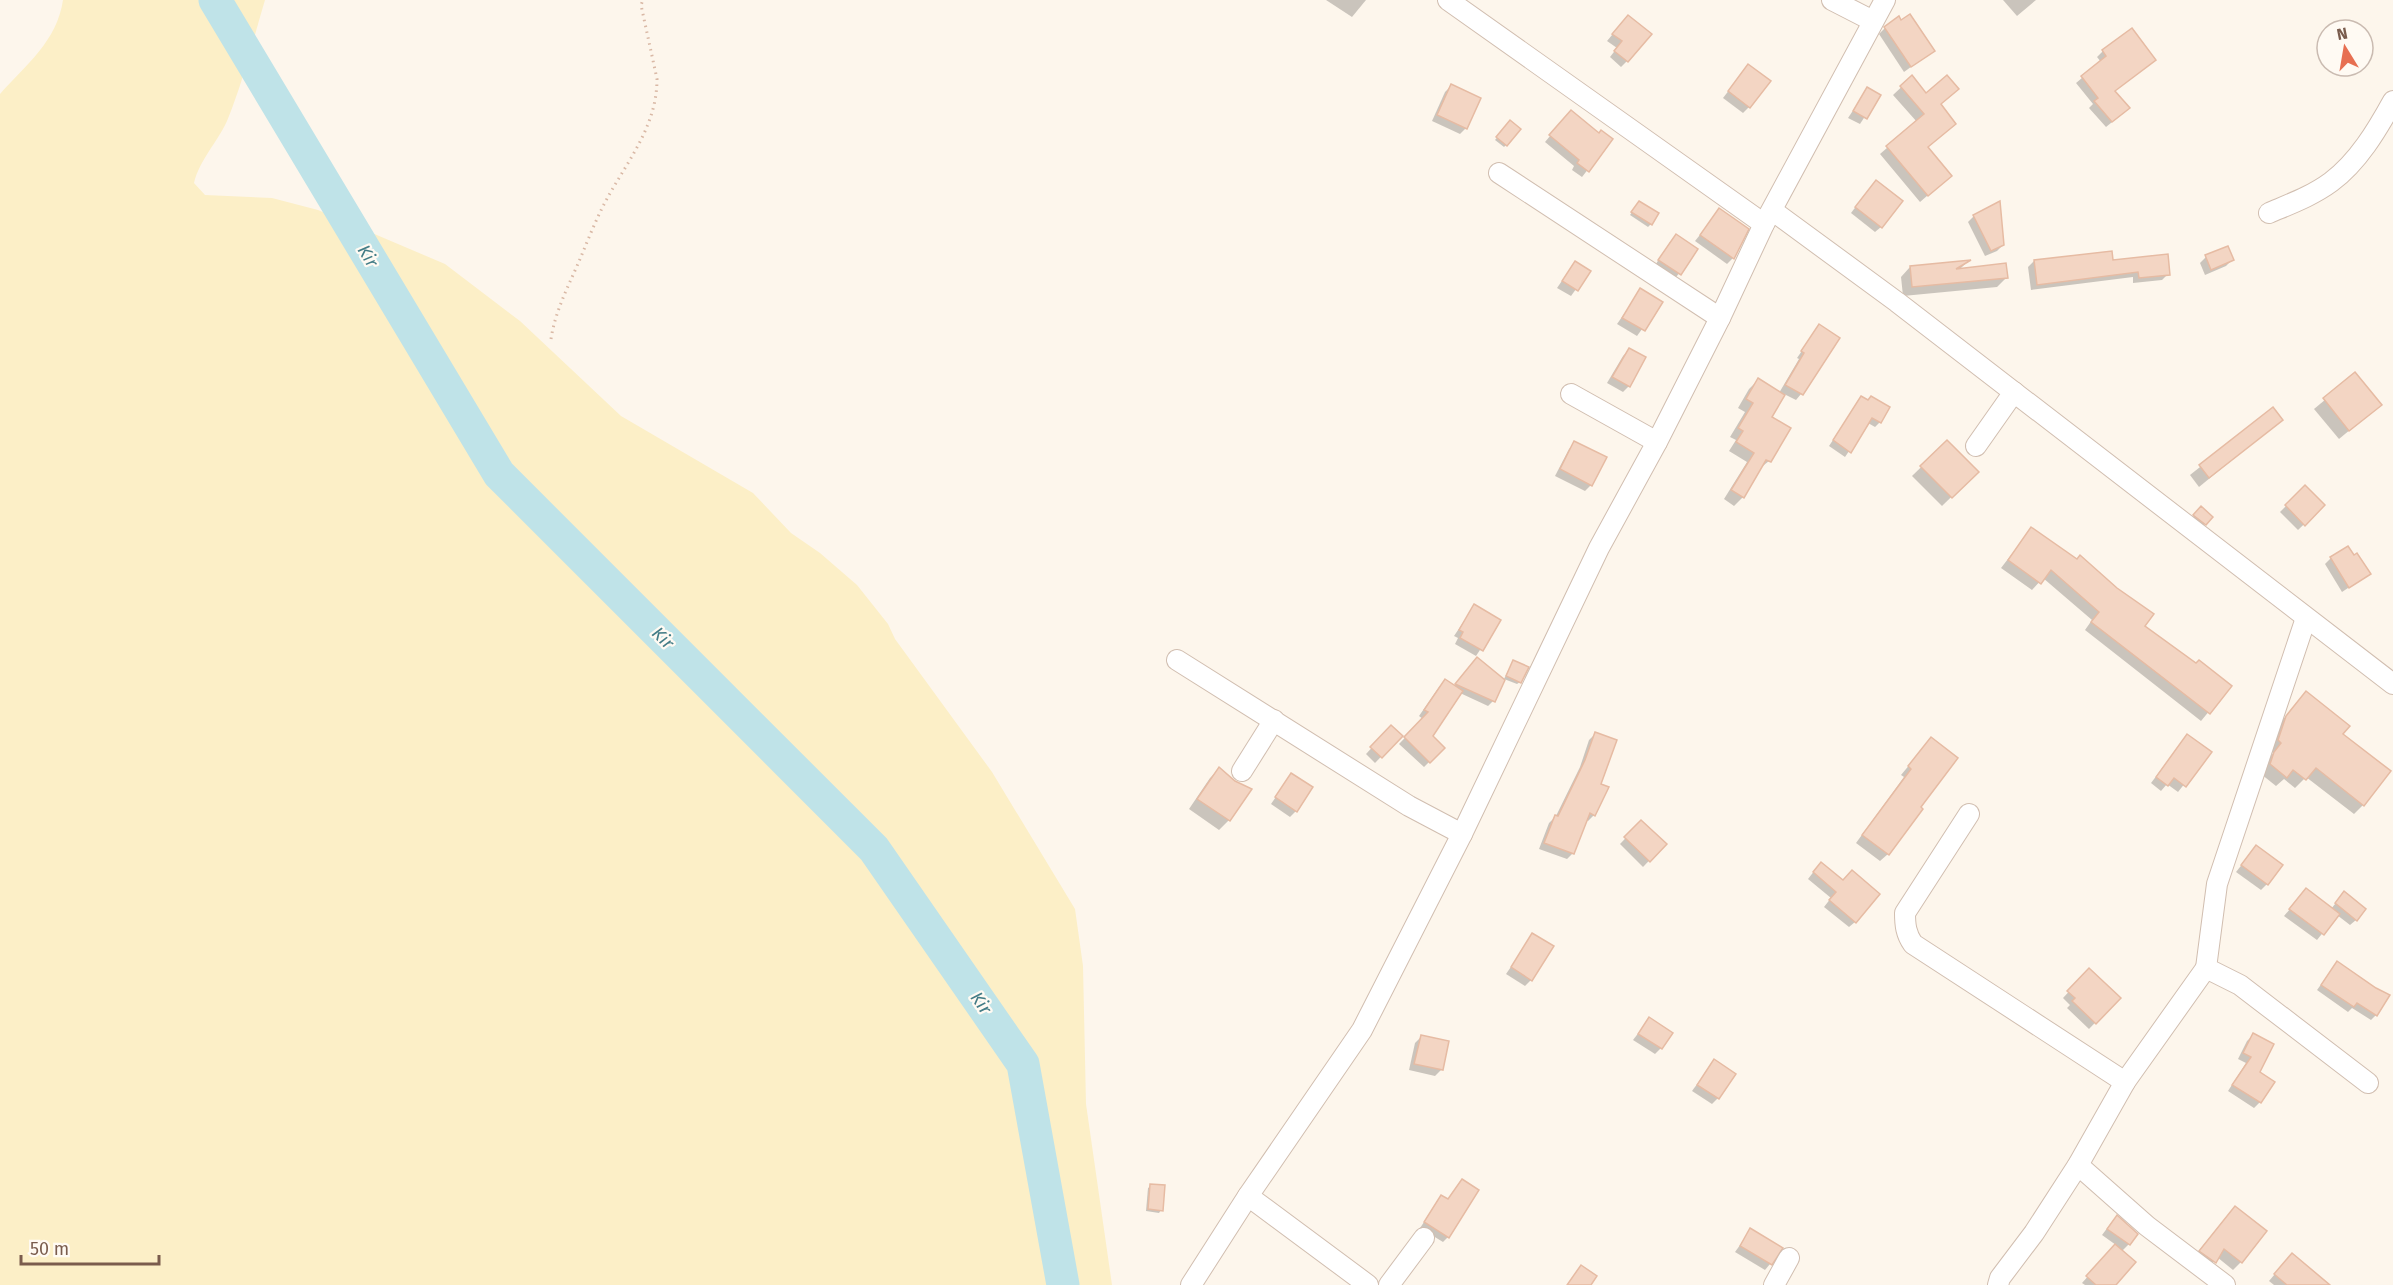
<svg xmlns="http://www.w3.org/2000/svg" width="2393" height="1285" font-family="'Fira Sans',sans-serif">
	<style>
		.sand { fill: #fcefc7 }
		.shadow { fill: #0003 }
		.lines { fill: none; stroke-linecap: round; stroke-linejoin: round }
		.river { stroke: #bfe3e8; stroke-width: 33 }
		.building { fill: #f3d5c3; stroke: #e6bba3; stroke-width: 1.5 }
		.minor-casing { stroke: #d1beb0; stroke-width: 22 }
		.path { stroke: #d9b8a5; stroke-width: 3; stroke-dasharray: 1.5 4.5; stroke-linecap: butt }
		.minor { stroke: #fff; stroke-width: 20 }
		.labels { text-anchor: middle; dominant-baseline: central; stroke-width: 4.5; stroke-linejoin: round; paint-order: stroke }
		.water-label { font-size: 18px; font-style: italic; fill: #437c86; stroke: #fffaf3 }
	</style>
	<rect width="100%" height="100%" fill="#fdf6ec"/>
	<path class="sand" d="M63 0H265C253 40 243 82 227 121 217 143 200 159 194 183L205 195 272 198 318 210 445 264 520 321 621 416 753 493 791 533 820 553 857 585 888 624 895 639 992 772 1075 909 1083 966 1086 1104 1112 1285H0V94C26 65 57 41 63 0Z"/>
	<g class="shadow">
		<path d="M1326 0H1366L1352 17Z"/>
		<path d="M2003 0H2036L2017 16Z"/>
		<path d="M1622 23 1627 61 1621 67 1610 57 1617 48 1607 41Z"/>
		<path d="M1885 28 1933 51 1904 72 1879 34Z"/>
		<path d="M2132 30 2113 91 2122 114 2106 127 2089 108 2093 104 2076 83 2101 62 2097 57 2103 51Z"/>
		<path d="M1743 72 1749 107 1743 113 1723 98Z"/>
		<path d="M1911 78 1926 95 1939 105 1954 124 1927 148 1942 183 1920 202 1880 154 1917 122 1893 95Z"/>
		<path d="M1451 86 1466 128 1460 134 1432 121 1445 92Z"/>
		<path d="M1868 88 1879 95 1860 124 1848 118Z"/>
		<path d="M1565 118 1611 140 1582 177 1572 170 1574 166 1545 142Z"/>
		<path d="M1510 122 1506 145 1504 147 1495 140Z"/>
		<path d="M1870 188 1881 227 1875 232 1851 213Z"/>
		<path d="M1637 205 1651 224 1648 227 1630 215Z"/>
		<path d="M1720 210 1747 229 1733 258 1727 264 1695 241Z"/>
		<path d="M1974 216 2003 245 1997 251 1985 256 1968 222Z"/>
		<path d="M1670 242 1696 250 1674 280 1654 267Z"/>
		<path d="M2206 257 2232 260 2226 266 2205 275 2200 263Z"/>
		<path d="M2034 261H2112L2168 274 2162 280 2133 283V277L2031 290 2028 267Z"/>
		<path d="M1575 262 1589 271 1571 296 1557 288Z"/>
		<path d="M1967 262 1959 270 2006 278 1997 287 1903 296 1901 277 1910 267Z"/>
		<path d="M1641 290 1661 303 1637 336 1617 324Z"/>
		<path d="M1819 326 1838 338 1801 394 1796 400 1784 394 1770 417 1789 428 1769 461 1759 469 1743 497 1734 506 1724 499 1747 462 1729 451 1736 440 1730 437 1745 412 1738 408 1749 389 1758 380 1779 393 1799 359 1797 358Z"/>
		<path d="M1629 350V386L1623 392 1607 383 1623 356Z"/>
		<path d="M2355 375 2380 405 2339 439 2314 409Z"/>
		<path d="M1861 398 1880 422 1875 427 1868 423 1845 457 1829 446Z"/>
		<path d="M2273 409 2281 420 2199 487 2190 475Z"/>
		<path d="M1947 442 1977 472 1942 506 1912 476Z"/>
		<path d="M1575 443 1591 485 1585 491 1555 476 1569 449Z"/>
		<path d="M2305 487 2323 506 2298 530 2280 512Z"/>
		<path d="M2201 508 2211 517 2203 526 2192 518Z"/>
		<path d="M2031 529 2143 627 2230 686 2201 721 2085 630 2092 620 2043 578 2032 590 2001 568Z"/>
		<path d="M2331 558 2369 574 2342 592 2325 564Z"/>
		<path d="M1474 606 1499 621 1476 656 1455 644 1458 638 1454 636Z"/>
		<path d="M1513 661 1520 682 1517 684 1504 679Z"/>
		<path d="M1472 664 1493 701 1488 706 1460 693 1431 736 1443 748 1424 767 1399 744 1423 719 1419 716 1439 687 1445 681 1454 687Z"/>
		<path d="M2297 702 2341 734 2363 805 2354 814 2306 777 2295 788 2284 779 2276 786 2261 774 2265 763 2273 753 2269 750 2277 727Z"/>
		<path d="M1391 727 1401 736 1375 763 1366 754Z"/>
		<path d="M1595 734 1600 784 1594 815 1588 821 1586 820 1573 853 1567 859 1539 849 1549 823 1556 816 1580 767 1589 740Z"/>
		<path d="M1931 739 1919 808 1888 854 1880 861 1856 843 1904 777 1901 775Z"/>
		<path d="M2182 742 2209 753 2178 792 2167 784 2161 791 2151 783Z"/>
		<path d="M1219 769 1234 782 1250 790 1229 820 1219 830 1189 809 1210 778Z"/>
		<path d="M1291 775 1296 811 1290 817 1271 804Z"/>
		<path d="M1641 822 1665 844 1643 867 1620 844Z"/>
		<path d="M2256 847 2267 884 2261 890 2236 872Z"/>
		<path d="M1815 870 1843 882 1855 922 1849 927 1824 907 1831 898 1808 879Z"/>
		<path d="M2306 890 2331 909 2339 899 2356 920 2350 925 2337 915 2317 940 2284 916Z"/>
		<path d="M1533 935 1531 980 1525 986 1506 974Z"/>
		<path d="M2333 968 2376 1015 2371 1020 2352 1008 2348 1012 2317 990Z"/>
		<path d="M2089 970 2119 998 2089 1029 2067 1008 2070 1005 2063 998Z"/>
		<path d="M1649 1019 1661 1048 1655 1054 1633 1040Z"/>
		<path d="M2253 1035 2260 1102 2254 1108 2228 1091 2246 1063 2238 1059 2247 1041Z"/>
		<path d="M1421 1037 1441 1070 1435 1076 1409 1070 1415 1043Z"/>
		<path d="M1714 1061 1718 1098 1712 1104 1692 1091Z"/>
		<path d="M1151 1186 1161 1210 1159 1213 1146 1211 1148 1188Z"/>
		<path d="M1441 1197 1447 1200 1448 1237 1443 1242 1420 1228Z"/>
		<path d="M2227 1216 2241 1262 2233 1270 2217 1257 2206 1270 2192 1259Z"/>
		<path d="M2111 1223 2129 1244 2121 1252 2114 1285H2085L2082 1283 2116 1245 2102 1235Z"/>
		<path d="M1751 1230 1770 1264 1765 1270 1735 1252Z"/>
		<path d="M2286 1261 2327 1285H2274L2269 1281Z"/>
	</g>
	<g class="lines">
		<path class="river" d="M215 0 499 474 874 849 1023 1064 1063 1285"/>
	</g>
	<g class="building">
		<path d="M1910 14 1935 51 1911 67 1884 27 1899 16 1901 20Z"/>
		<path d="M1628 15 1652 34 1628 62 1614 51 1622 41 1612 34Z"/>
		<path d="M2132 28 2156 60 2115 91 2130 108 2112 122 2094 101 2098 98 2081 76 2106 56 2102 50Z"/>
		<path d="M1748 64 1771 81 1750 108 1728 91Z"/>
		<path d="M1912 75 1926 93 1947 75 1959 89 1941 104 1956 124 1928 147 1952 176 1928 196 1886 146 1924 114 1900 86Z"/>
		<path d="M1451 84 1481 98 1467 129 1437 115Z"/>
		<path d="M1867 87 1881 95 1867 119 1853 111Z"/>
		<path d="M1571 110 1599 133 1601 130 1613 139 1589 172 1577 163 1579 160 1549 135Z"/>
		<path d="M1510 120 1521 129 1507 146 1496 137Z"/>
		<path d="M1876 180 1903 201 1882 228 1855 207Z"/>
		<path d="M1639 201 1659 213 1652 225 1631 212Z"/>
		<path d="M2000 201 2004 245 1991 251 1973 215Z"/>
		<path d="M1719 208 1749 229 1734 259 1700 235Z"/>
		<path d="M1676 234 1698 249 1681 275 1658 260Z"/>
		<path d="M2228 246 2234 260 2211 270 2205 255Z"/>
		<path d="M2112 251 2113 260 2168 254 2170 275 2139 278 2138 272 2037 285 2034 260Z"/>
		<path d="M1971 260 1956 269 2006 263 2008 278 1912 287 1910 266Z"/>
		<path d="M1575 261 1591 271 1578 291 1562 281Z"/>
		<path d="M1640 288 1663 302 1645 331 1622 318Z"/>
		<path d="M1819 324 1840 338 1803 395 1785 385 1804 353 1801 351Z"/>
		<path d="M1629 348 1646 357 1630 387 1612 377Z"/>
		<path d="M2355 372 2382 405 2349 431 2323 398Z"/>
		<path d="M1758 378 1785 395 1772 417 1791 428 1771 462 1766 460 1744 498 1731 490 1754 453 1736 442 1743 431 1738 428 1753 403 1746 399Z"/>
		<path d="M1861 396 1868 400 1871 396 1890 407 1881 423 1872 418 1851 453 1833 440Z"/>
		<path d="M2273 407 2283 420 2209 478 2199 465Z"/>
		<path d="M1947 440 1979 472 1952 498 1920 466Z"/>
		<path d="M1574 441 1607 457 1592 486 1560 469Z"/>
		<path d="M2305 485 2325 505 2305 526 2285 505Z"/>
		<path d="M2201 506 2213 517 2206 525 2193 515Z"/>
		<path d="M2031 527 2077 559 2080 555 2117 588 2154 614 2145 626 2196 663 2199 660 2232 686 2210 714 2091 622 2099 612 2051 570 2041 584 2008 560Z"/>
		<path d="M2348 546 2354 555 2357 553 2371 574 2349 588 2330 557Z"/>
		<path d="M1474 604 1501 620 1483 651 1460 638 1463 632 1459 630Z"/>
		<path d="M1477 657 1505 680 1495 702 1455 684Z"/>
		<path d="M1513 660 1529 667 1521 683 1506 676Z"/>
		<path d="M1445 679 1463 691 1433 736 1445 748 1430 763 1404 737 1428 712 1424 710Z"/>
		<path d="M2306 691 2350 726 2343 734 2391 771 2364 806 2316 768 2306 780 2293 770 2287 778 2270 764 2274 752 2281 743 2278 740 2286 716Z"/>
		<path d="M1391 725 1403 736 1382 758 1370 747Z"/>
		<path d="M1595 732 1617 740 1601 784 1609 787 1595 816 1590 813 1574 854 1544 843 1555 815 1558 816 1585 760Z"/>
		<path d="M2187 734 2212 752 2186 787 2174 778 2168 786 2156 777Z"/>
		<path d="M1931 737 1958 758 1921 807 1923 809 1889 855 1862 835 1911 769 1908 766Z"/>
		<path d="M1219 767 1235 781 1252 789 1230 821 1197 799Z"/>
		<path d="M1291 773 1313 787 1297 812 1275 797Z"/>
		<path d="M1641 820 1667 844 1650 862 1624 837Z"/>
		<path d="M2256 845 2283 865 2268 885 2241 865Z"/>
		<path d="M1821 862 1843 880 1852 870 1880 894 1856 923 1829 900 1836 892 1813 872Z"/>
		<path d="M2306 888 2340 914 2324 935 2289 909Z"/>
		<path d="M2344 891 2366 909 2357 921 2335 903Z"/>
		<path d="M1532 933 1554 946 1532 981 1511 967Z"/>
		<path d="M2337 961 2376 988 2390 995 2377 1016 2357 1003 2354 1007 2321 985Z"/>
		<path d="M2089 968 2121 998 2096 1024 2072 1001 2075 998 2067 991Z"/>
		<path d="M1649 1017 1673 1033 1662 1049 1638 1034Z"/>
		<path d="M2253 1033 2274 1044 2260 1072 2275 1082 2261 1103 2232 1085 2251 1057 2243 1053Z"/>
		<path d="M1421 1035 1449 1041 1443 1070 1414 1064Z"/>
		<path d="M1714 1059 1736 1074 1719 1099 1697 1085Z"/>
		<path d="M1462 1179 1479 1190 1449 1238 1424 1222 1441 1195 1448 1199Z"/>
		<path d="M1150 1184 1165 1185 1163 1211 1148 1209Z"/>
		<path d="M2235 1206 2267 1231 2242 1263 2224 1249 2216 1263 2199 1251Z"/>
		<path d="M2117 1215 2138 1234 2130 1245 2107 1229Z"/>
		<path d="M1750 1228 1783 1248 1772 1265 1740 1246Z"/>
		<path d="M2115 1244 2136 1262 2116 1285H2096L2086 1276Z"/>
		<path d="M2292 1253 2330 1285H2287L2274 1274Z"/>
		<path d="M1581 1265 1597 1276 1591 1285H1567Z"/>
	</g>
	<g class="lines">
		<g class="minor-casing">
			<g id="minor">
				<path d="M1448 0 1764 224"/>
				<path d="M1832 0 1873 21"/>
				<path d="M1499 173 1720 318"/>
				<path d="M1773 211 1897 302 2393 684"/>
				<path d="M2269 213C2290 204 2312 196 2331 182 2358 162 2377 130 2393 101"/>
				<path d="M1571 394 1657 442"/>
				<path d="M1976 446 2014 392"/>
				<path d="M2306 618 2217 884 2206 968 2240 985 2368 1083"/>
				<path d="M1177 660 1409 806 1462 834"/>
				<path d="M1242 771 1274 720"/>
				<path d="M1969 814 1905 913C1905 925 1906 934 1913 944L2125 1082"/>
				<path d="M2078 1165 2147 1226 2225 1285"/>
				<path d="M1248 1196 1368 1285"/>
				<path d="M1191 1285 1248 1196 1362 1030 1462 834 1599 548 1657 442 1720 318 1764 224 1885 0"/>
				<path d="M1389 1285 1424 1238"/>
				<path d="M1774 1285 1789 1258"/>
				<path d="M1998 1285 2000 1278 2034 1233 2078 1165 2125 1082 2206 968"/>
			</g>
		</g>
		<path class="path" d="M551 339C555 313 566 291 577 266 587 243 596 218 609 195 630 158 657 124 657 79L641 5 643 0"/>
		<use href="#minor" class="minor"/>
	</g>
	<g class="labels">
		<g class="water-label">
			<text transform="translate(368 256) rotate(59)">Kir</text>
			<text transform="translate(663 638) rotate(45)">Kir</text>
			<text transform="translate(981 1003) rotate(55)">Kir</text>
		</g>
	</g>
	<g transform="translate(2345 48) rotate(349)"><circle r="28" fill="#fffaf3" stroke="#cabbb1" stroke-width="1.5"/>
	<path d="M0-4.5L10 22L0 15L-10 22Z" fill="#e76f51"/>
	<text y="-9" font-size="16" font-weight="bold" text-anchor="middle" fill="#7a5c4d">N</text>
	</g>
	<path d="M21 1255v9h138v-9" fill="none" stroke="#7a5c4d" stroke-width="3"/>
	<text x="30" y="1255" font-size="18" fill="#7a5c4d" stroke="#fffaf3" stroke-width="4.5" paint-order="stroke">50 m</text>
</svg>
